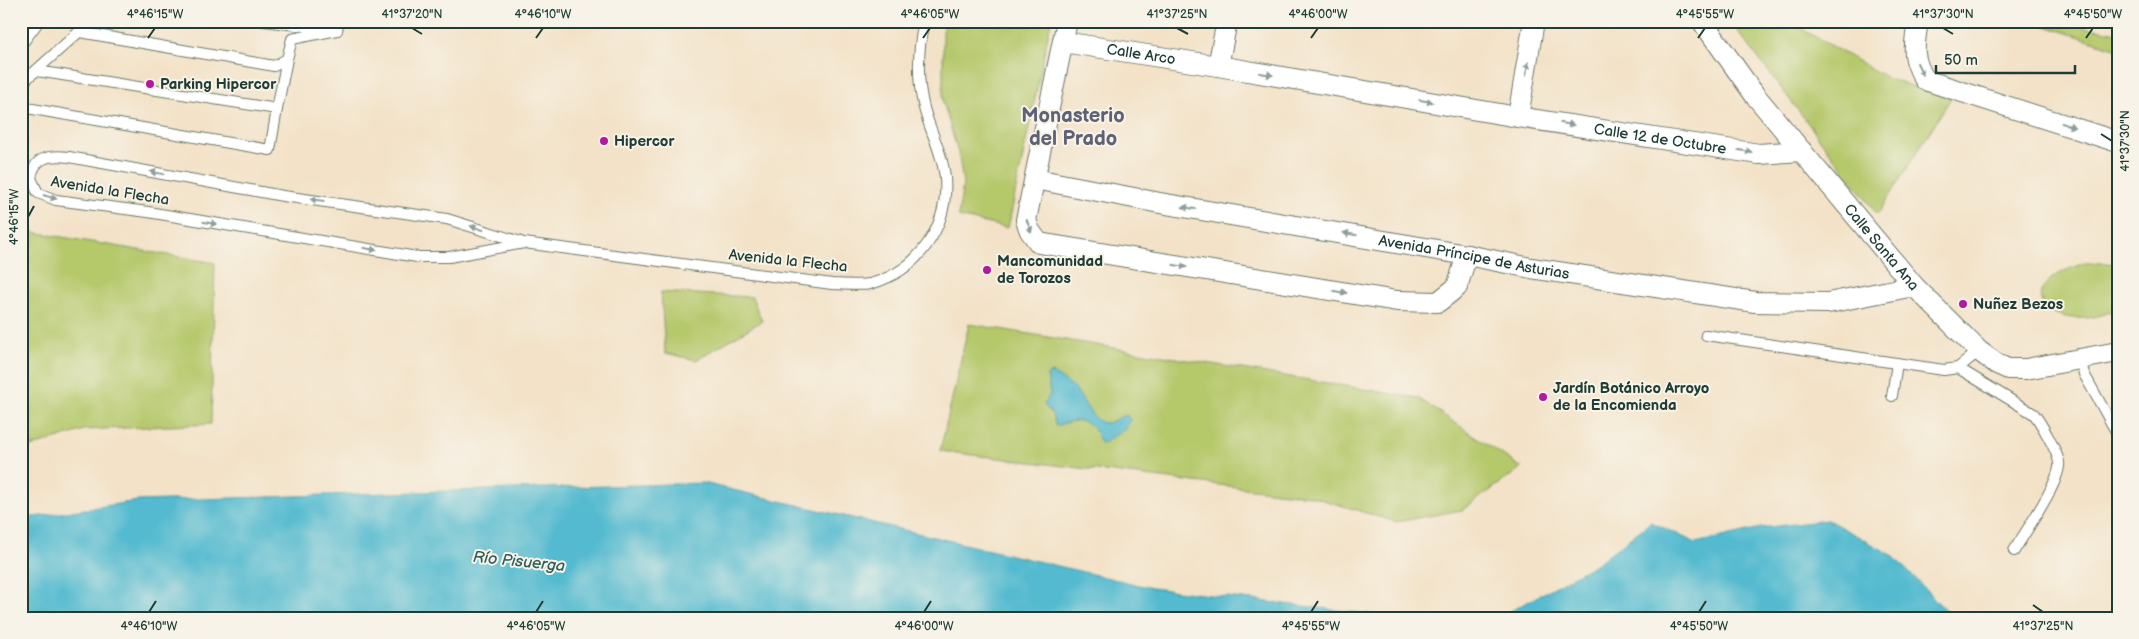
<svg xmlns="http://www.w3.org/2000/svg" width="2139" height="639" font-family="'Balsamiq Sans',sans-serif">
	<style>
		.green { fill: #b5c86b; stroke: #6a8250 }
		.water { fill: #52bacf; stroke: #387c82 }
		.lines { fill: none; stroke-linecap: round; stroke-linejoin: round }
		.service-casing { stroke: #697767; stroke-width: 12 }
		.minor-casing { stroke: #697767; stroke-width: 22 }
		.service { stroke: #fff; stroke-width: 10 }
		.minor { stroke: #fff; stroke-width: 20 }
		.oneway { fill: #8f9e9a }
		.ticks { fill: none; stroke: #1f3d34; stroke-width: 2 }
		.poi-dot { fill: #b5179e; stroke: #f7f3e8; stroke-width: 2 }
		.labels { text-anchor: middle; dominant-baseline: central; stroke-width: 4; stroke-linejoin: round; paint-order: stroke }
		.street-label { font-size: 15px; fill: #1f3d34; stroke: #f7f3e8 }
		.poi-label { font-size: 15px; font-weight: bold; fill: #1f3d34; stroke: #f7f3e8; text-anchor: start }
		.water-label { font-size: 16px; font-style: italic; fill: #2c5c5b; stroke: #f7f3e8 }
		.district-label { font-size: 20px; font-weight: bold; fill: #5e6274; stroke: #f7f3e8 }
		.neatline { fill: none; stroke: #1f3d34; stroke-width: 2 }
		.ticks-label { font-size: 12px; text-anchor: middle; fill: #1f3d34 }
	</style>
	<rect width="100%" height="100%" fill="#f7f3e8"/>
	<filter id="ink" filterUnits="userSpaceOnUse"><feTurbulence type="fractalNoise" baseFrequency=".02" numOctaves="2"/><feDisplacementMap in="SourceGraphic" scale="10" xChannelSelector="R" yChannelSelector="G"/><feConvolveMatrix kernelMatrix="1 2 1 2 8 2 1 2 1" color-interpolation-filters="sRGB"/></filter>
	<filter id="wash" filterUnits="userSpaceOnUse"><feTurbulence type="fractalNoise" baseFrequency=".0096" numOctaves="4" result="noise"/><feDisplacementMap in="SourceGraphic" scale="20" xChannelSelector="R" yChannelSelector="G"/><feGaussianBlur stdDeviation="1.12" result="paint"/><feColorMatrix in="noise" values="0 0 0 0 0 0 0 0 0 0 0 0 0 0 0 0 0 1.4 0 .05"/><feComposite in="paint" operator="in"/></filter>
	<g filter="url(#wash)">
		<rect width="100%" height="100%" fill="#f3e2c7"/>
		<g class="green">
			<path d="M943 21H1051L1008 228 958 217 963 184 959 156 943 102Z"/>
			<path d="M1730 21H1788L1889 79 1951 98 1880 211 1877 214Z"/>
			<path d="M2030 21H2051L2118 33V49Z"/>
			<path d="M21 230 215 263 211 424 84 430 21 450Z"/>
			<path d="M2085 263H2106L2118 265V308C2065 339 1992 293 2085 263Z"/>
			<path d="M661 292 752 297 762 321 696 360 665 353Z"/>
			<path d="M969 324 1418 398 1522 468 1462 510 1396 522 1310 496 940 451Z"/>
		</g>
		<g class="water">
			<path d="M1052 373C1061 378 1070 384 1077 392 1084 400 1093 423 1105 423 1113 423 1119 416 1127 415L1130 420C1126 434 1114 433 1105 443H1100C1093 417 1078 418 1056 426L1052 414 1044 405 1050 394 1047 375Z"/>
			<path d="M703 483 1152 588 1402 618H21V519L137 501Z"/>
			<path d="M1828 520 1892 555 1953 618H1498L1596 564 1651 522 1696 543 1761 528Z"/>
		</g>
	</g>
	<g filter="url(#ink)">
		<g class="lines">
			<g class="service-casing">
				<g id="service">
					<path d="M264 21 337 30 339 21"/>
					<path d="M80 32 274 66 287 59 292 39 337 30"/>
					<path d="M21 45 39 21"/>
					<path d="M37 71 277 109 287 59"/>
					<path d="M21 84 91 21"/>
					<path d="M21 107 270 150 277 109"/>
					<path d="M524 243 449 257H417L148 212 56 200 38 193 31 178C34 156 51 155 69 157L283 196 447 219 524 243 832 284C843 284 859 286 870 284 918 271 949 227 945 178 943 154 930 131 924 108 917 81 918 49 924 21"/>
					<path d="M1706 335 1944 370 1958 368 1979 351"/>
					<path d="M2080 359 2084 374 2118 435"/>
					<path d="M1958 368 2034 414C2041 423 2057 451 2059 462 2062 480 2024 533 2014 551"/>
					<path d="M1892 396 1897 363"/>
				</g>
			</g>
			<g class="minor-casing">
				<g id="minor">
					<path d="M1067 21 1026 220 1030 231 1039 243 1397 301 1438 302 1457 287 1467 255"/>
					<path id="s1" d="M1702 21 1754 94 1914 286 1979 351 1997 364 2008 369H2026L2118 352"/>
					<path d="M1918 21C1914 47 1911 57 1925 80L2118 142"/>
					<path id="s2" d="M1063 42 1218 66 1518 117 1759 154 1802 151"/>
					<path d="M1218 66 1227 21"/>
					<path d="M1518 117 1534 21"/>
					<path id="s3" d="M1035 179 1160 203 1467 255 1531 268 1755 302 1828 303 1914 286"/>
				</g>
			</g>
			<use href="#service" class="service"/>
			<use href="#minor" class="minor"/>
		</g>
		<defs><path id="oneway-solid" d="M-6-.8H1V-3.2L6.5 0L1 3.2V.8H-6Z" transform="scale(1.25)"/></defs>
		<g class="oneway">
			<use href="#oneway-solid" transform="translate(1527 69) rotate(-81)"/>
			<use href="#oneway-solid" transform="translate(1920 69) rotate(64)"/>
			<use href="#oneway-solid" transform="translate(1266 74) rotate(10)"/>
			<use href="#oneway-solid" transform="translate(1426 101) rotate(10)"/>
			<use href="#oneway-solid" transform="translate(1567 124) rotate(9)"/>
			<use href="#oneway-solid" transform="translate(2068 125) rotate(18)"/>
			<use href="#oneway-solid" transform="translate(1745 151) rotate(9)"/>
			<use href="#oneway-solid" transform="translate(157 173) rotate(-170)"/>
			<use href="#oneway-solid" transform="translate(50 197) rotate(16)"/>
			<use href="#oneway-solid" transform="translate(317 200) rotate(-172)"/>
			<use href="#oneway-solid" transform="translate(1189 208) rotate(-171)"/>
			<use href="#oneway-solid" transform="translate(210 223) rotate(9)"/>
			<use href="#oneway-solid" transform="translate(1029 226) rotate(69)"/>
			<use href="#oneway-solid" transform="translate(477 228) rotate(-162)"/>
			<use href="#oneway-solid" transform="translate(1350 234) rotate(-170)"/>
			<use href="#oneway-solid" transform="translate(370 249) rotate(9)"/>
			<use href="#oneway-solid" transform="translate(1180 266) rotate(9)"/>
			<use href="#oneway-solid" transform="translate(1340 292) rotate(9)"/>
		</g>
	</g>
	<path class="ticks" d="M412 28 422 34M1177 28 1188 34M1943 28 1953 34M148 38 155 28M536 38 543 28M923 38 930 28M1311 38 1318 28M1698 38 1705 28M2086 38 2093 28M2101 134 2112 141M28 217 34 206M2033 605 2043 612M149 612 156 601M536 612 543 601M924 612 931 601M1311 612 1318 601M1699 612 1706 601"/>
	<g class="poi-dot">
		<circle cx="150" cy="84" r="5"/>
		<circle cx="604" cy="141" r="5"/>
		<circle cx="987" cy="270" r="5"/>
		<circle cx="1963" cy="304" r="5"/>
		<circle cx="1543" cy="397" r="5"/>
	</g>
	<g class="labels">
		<g class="street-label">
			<text stroke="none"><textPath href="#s2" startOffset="79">Calle Arco</textPath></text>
			<text stroke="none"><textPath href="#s2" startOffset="605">Calle 12 de Octubre</textPath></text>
			<text transform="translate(110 191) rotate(9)">Avenida la Flecha</text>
			<text stroke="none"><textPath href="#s1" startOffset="289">Calle Santa Ana</textPath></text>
			<text stroke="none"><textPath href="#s3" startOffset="446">Avenida Príncipe de Asturias</textPath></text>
			<text transform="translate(788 261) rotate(6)">Avenida la Flecha</text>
		</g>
		<g class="poi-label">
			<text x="160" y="84">Parking Hipercor</text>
			<text x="614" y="141">Hipercor</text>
			<text x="997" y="261">Mancomunidad<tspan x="997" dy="17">de Torozos</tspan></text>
			<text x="1973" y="304">Nuñez Bezos</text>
			<text x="1553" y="388">Jardín Botánico Arroyo<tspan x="1553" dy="17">de la Encomienda</tspan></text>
		</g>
		<g class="water-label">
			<text transform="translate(519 562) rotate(6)">Río Pisuerga</text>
		</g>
		<g class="district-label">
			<text x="1073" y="116">Monasterio<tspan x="1073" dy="23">del Prado</tspan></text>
		</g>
	</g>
	<rect width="2139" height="639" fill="none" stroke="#f7f3e8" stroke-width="55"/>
	<path d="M1936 65v8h139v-8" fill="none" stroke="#1f3d34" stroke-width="2.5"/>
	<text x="1944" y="65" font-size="15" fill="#1f3d34" stroke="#f7f3e8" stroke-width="4" paint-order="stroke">50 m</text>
	<rect x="28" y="28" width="2084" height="584" class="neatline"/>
	<g class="ticks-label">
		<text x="155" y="18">4°46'15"W</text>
		<text x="412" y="18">41°37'20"N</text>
		<text x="543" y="18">4°46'10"W</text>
		<text x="930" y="18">4°46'05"W</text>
		<text x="1177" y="18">41°37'25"N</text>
		<text x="1318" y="18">4°46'00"W</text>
		<text x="1705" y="18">4°45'55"W</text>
		<text x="1943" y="18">41°37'30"N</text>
		<text x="2093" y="18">4°45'50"W</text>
		<text transform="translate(2125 141) rotate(-90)" y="4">41°37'30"N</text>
		<text transform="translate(14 217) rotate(-90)" y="4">4°46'15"W</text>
		<text x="149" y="630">4°46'10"W</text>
		<text x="536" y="630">4°46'05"W</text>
		<text x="924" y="630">4°46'00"W</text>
		<text x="1311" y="630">4°45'55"W</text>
		<text x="1699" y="630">4°45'50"W</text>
		<text x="2043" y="630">41°37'25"N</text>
	</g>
</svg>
